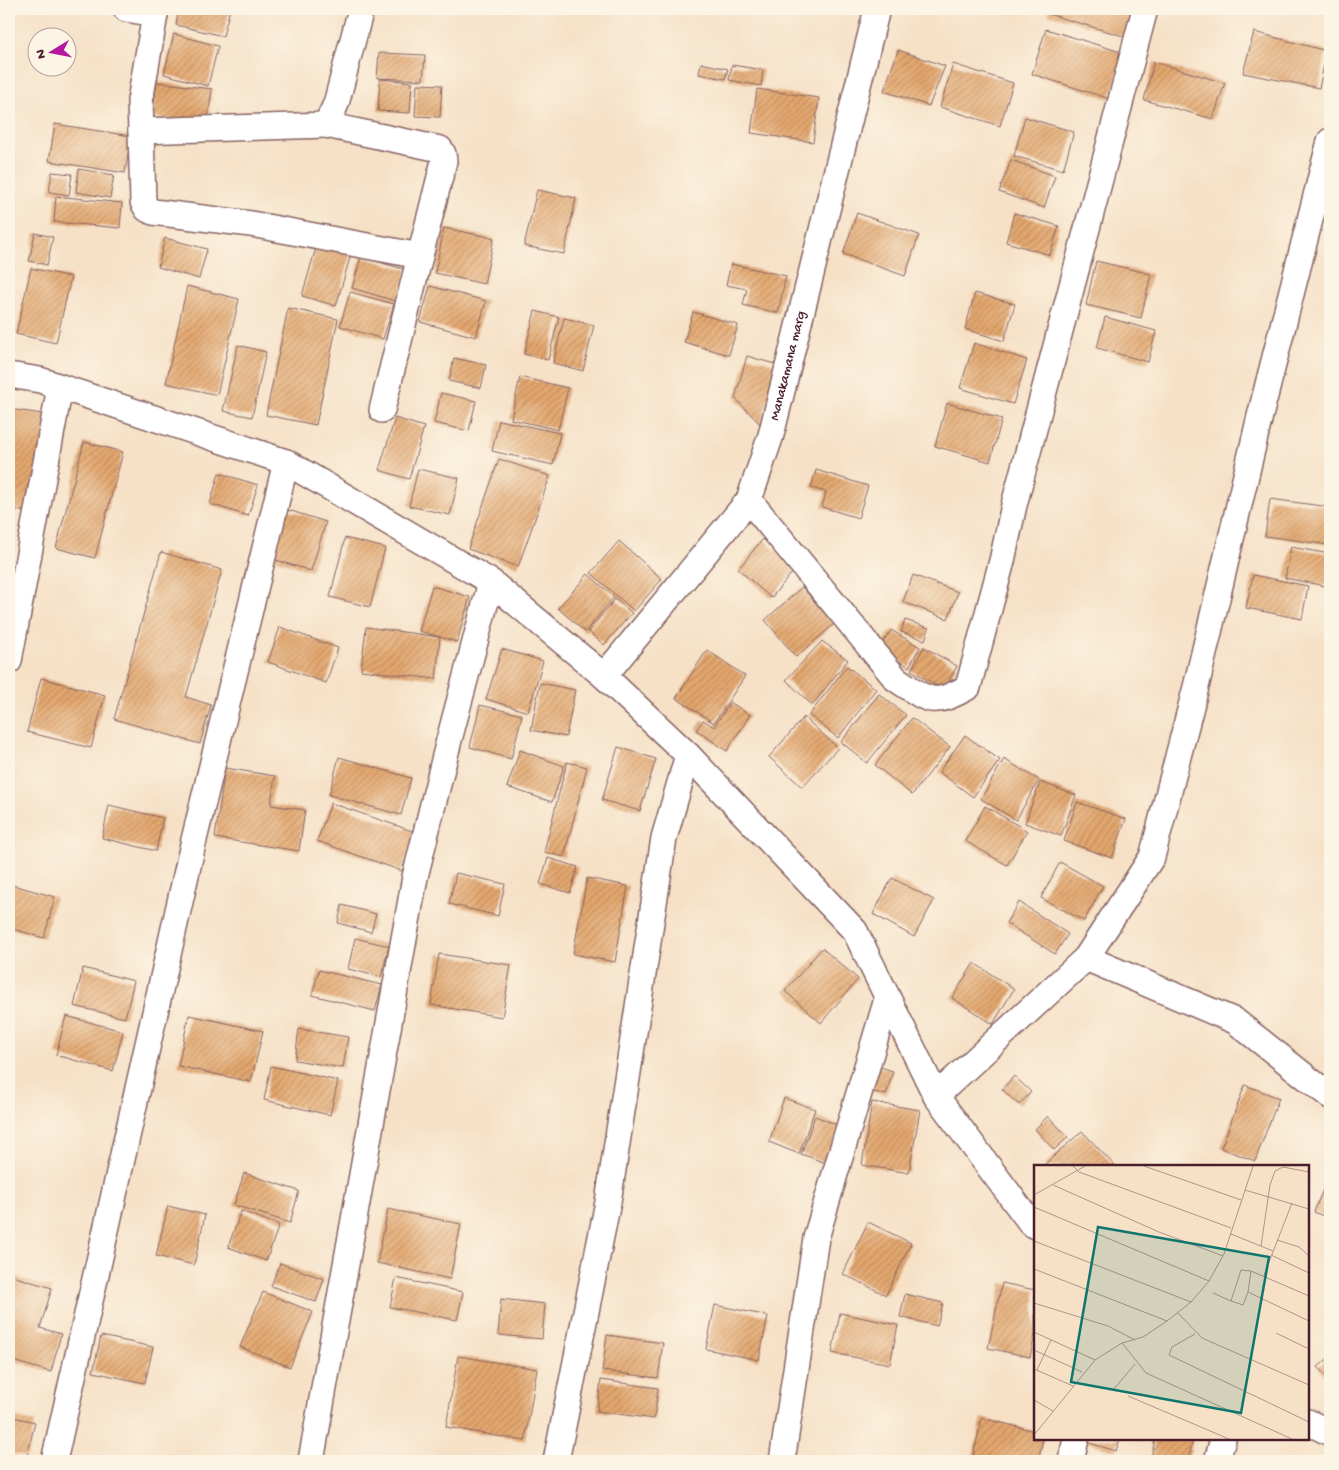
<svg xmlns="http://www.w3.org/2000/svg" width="1339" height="1470" font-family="'Gochi Hand',sans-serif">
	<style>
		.building { fill: url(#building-hatch) }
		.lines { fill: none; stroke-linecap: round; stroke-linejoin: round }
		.street-casing { stroke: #866362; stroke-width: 28 }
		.street { stroke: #fff; stroke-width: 25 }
		.labels { text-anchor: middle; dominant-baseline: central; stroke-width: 4.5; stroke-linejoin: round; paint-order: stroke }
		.street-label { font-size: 14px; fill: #4a1f2b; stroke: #fcf5e5 }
		.inset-road { fill: none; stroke: #b19389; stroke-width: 1 }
		.view { fill: #0f766e; fill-opacity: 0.15; stroke: #0f766e; stroke-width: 2.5 }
		.inset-edge { fill: none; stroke: #4a1f2b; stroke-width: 2.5 }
	</style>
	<defs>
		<pattern id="building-hatch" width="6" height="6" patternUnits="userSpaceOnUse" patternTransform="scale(1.25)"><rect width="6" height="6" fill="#e4a86f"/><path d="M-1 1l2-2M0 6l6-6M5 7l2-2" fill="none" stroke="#bb885b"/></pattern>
	</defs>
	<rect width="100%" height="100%" fill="#fcf5e5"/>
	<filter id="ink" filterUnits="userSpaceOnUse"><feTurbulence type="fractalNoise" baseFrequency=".02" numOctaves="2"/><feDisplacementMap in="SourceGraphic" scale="10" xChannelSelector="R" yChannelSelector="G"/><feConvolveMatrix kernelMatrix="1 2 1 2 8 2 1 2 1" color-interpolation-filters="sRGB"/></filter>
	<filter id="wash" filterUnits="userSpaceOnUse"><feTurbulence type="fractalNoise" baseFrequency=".0096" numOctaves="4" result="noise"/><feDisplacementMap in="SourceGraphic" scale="20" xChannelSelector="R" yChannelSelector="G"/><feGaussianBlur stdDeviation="1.12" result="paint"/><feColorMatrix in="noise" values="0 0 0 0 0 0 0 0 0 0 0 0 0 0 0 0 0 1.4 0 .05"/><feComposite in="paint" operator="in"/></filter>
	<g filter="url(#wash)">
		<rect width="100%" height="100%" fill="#f6e1c7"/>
		<g id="blocks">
			<g class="building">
				<path d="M179 9H230L223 36 176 25Z"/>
				<path d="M1049 9H1139L1130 38 1048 14Z"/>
				<path d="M1046 29 1124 53 1110 99 1032 74Z"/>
				<path d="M1254 32 1327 51 1319 88 1243 73Z"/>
				<path d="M174 34 218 46 208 86 164 74Z"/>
				<path d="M898 50 945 66 929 106 884 91Z"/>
				<path d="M379 53 425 55 423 80 377 78Z"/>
				<path d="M1154 62 1225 83 1213 119 1144 100Z"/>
				<path d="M701 63 728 69 725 79 699 74Z"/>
				<path d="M953 64 1013 83 1000 126 940 107Z"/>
				<path d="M732 65 763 70 761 86 729 80Z"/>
				<path d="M380 79 412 82 410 113 378 111Z"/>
				<path d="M157 82 212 89 207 125 152 117Z"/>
				<path d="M417 84 442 85 440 117 415 116Z"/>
				<path d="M757 89 819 98 813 142 751 133Z"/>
				<path d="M1025 117 1074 132 1063 170 1014 156Z"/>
				<path d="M55 124 131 136 125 173 49 161Z"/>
				<path d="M1011 160 1055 176 1044 208 999 192Z"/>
				<path d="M79 169 114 175 110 198 76 192Z"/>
				<path d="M52 172 72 174 69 195 49 192Z"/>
				<path d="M537 190 576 198 564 254 524 246Z"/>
				<path d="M56 196 122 203 120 228 54 222Z"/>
				<path d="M857 213 919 235 905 276 843 254Z"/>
				<path d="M1014 213 1059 226 1050 255 1006 242Z"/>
				<path d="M444 228 494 238 484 284 435 273Z"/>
				<path d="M35 233 53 237 47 265 29 261Z"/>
				<path d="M165 238 207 249 199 279 158 267Z"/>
				<path d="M317 244 351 254 336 306 302 296Z"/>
				<path d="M361 257 407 270 398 302 352 288Z"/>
				<path d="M1096 261 1151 274 1141 318 1086 305Z"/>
				<path d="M731 264 786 276 778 313 743 305 747 289 726 285Z"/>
				<path d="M31 268 71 277 56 343 16 334Z"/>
				<path d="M187 286 239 299 217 395 166 383Z"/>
				<path d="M430 286 486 301 476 337 420 322Z"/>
				<path d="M350 292 394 304 383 339 340 326Z"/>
				<path d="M975 293 1015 304 1004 341 965 329Z"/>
				<path d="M288 308 338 319 316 425 266 415Z"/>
				<path d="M535 311 559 317 548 360 524 354Z"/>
				<path d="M693 312 738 325 729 355 684 342Z"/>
				<path d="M1105 317 1156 331 1148 362 1097 348Z"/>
				<path d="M564 318 594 325 583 371 553 363Z"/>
				<path d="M974 343 1027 360 1013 404 960 388Z"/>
				<path d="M238 345 266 352 252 417 223 411Z"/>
				<path d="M747 356 778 365 761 425 735 398Z"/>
				<path d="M454 358 486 365 481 388 449 381Z"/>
				<path d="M520 377 568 388 558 430 511 419Z"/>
				<path d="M441 393 476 401 469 431 434 423Z"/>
				<path d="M947 403 1002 419 990 462 935 446Z"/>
				<path d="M9 409 49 415 33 513 9 509Z"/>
				<path d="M395 418 424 427 409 479 379 470Z"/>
				<path d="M499 420 560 433 553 465 492 451Z"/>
				<path d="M84 442 123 452 95 558 56 548Z"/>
				<path d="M499 459 550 476 518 567 468 549Z"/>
				<path d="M418 469 459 478 450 515 409 506Z"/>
				<path d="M816 470 868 486 858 518 822 507 826 492 811 488Z"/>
				<path d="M219 473 258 485 248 516 210 504Z"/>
				<path d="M1270 499 1330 507V545L1265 536Z"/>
				<path d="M288 510 326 522 311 571 273 559Z"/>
				<path d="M345 538 385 548 370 607 330 597Z"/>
				<path d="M763 539 796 568 771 598 738 569Z"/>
				<path d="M619 541 662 579 634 611 591 573Z"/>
				<path d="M1291 547 1330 554V587L1285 578Z"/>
				<path d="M161 552 222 570 186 697 211 705 200 744 114 719Z"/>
				<path d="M588 574 614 597 585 632 558 608Z"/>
				<path d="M913 575 958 592 948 619 903 602Z"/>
				<path d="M1253 575 1308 586 1302 619 1246 608Z"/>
				<path d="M432 586 470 597 457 642 419 631Z"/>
				<path d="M802 587 834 624 796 657 765 620Z"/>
				<path d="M615 599 632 613 604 645 588 631Z"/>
				<path d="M905 620 929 628 925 640 901 632Z"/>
				<path d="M280 627 338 648 326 683 268 662Z"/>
				<path d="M366 627 440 637 436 679 361 670Z"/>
				<path d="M891 630 920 647 909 667 879 649Z"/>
				<path d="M822 641 848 660 812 705 786 680Z"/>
				<path d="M924 647 957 666 944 690 911 670Z"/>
				<path d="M502 649 543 661 528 712 486 699Z"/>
				<path d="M707 650 745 676 714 723 676 698Z"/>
				<path d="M847 666 876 689 838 738 809 715Z"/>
				<path d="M41 678 105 695 91 748 27 732Z"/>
				<path d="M540 683 575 690 566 737 531 730Z"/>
				<path d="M879 694 906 715 867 763 841 742Z"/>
				<path d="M730 702 750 715 727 751 696 730 703 720 714 727Z"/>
				<path d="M480 705 522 715 511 759 470 747Z"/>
				<path d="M804 717 838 748 802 787 769 757Z"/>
				<path d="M912 718 950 747 912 795 875 765Z"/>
				<path d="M965 735 1000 760 973 797 939 772Z"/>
				<path d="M618 747 656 759 640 811 602 800Z"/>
				<path d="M520 750 564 766 552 802 507 787Z"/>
				<path d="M339 757 411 778 401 815 329 795Z"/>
				<path d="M1004 759 1039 780 1016 820 981 799Z"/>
				<path d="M567 762 587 767 564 857 544 852Z"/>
				<path d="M225 768 275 776 271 805 305 810 299 851 215 838Z"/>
				<path d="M1040 782 1076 795 1061 836 1025 823Z"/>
				<path d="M1077 802 1126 819 1112 858 1064 841Z"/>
				<path d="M331 803 415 832 402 871 317 841Z"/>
				<path d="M109 805 163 818 156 851 102 838Z"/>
				<path d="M985 806 1027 831 1007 865 965 841Z"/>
				<path d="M548 858 578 867 570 893 540 884Z"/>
				<path d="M1060 862 1103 886 1084 921 1041 898Z"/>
				<path d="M456 873 505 884 498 916 449 904Z"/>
				<path d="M587 878 628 886 615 962 573 954Z"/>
				<path d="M892 878 934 900 914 937 873 914Z"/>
				<path d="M9 884 55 897 44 938 9 928Z"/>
				<path d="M1019 902 1068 934 1055 954 1006 923Z"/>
				<path d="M342 905 376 914 371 932 338 923Z"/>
				<path d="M355 938 389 946 381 977 348 969Z"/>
				<path d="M822 948 858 979 821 1023 785 991Z"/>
				<path d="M439 954 511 965 502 1017 431 1005Z"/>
				<path d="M974 963 1014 989 993 1024 952 998Z"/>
				<path d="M83 968 134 981 125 1018 74 1006Z"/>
				<path d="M319 970 382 985 375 1011 312 995Z"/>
				<path d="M189 1015 263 1031 251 1082 178 1066Z"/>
				<path d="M66 1016 123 1031 113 1071 56 1055Z"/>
				<path d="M299 1029 348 1037 343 1068 295 1060Z"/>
				<path d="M874 1065 893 1071 886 1095 867 1090Z"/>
				<path d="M271 1066 338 1081 330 1115 264 1100Z"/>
				<path d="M1014 1076 1031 1092 1019 1105 1002 1089Z"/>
				<path d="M1245 1085 1279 1098 1255 1161 1221 1148Z"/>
				<path d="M784 1098 815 1109 799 1154 769 1142Z"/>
				<path d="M872 1102 920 1110 909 1173 862 1165Z"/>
				<path d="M815 1116 840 1126 826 1163 801 1154Z"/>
				<path d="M1048 1116 1068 1137 1054 1150 1035 1129Z"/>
				<path d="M1082 1131 1115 1166H1043Z"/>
				<path d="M1330 1172V1219L1314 1212Z"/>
				<path d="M244 1173 299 1191 290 1223 234 1205Z"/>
				<path d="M168 1206 205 1215 194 1265 156 1256Z"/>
				<path d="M388 1209 461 1224 450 1279 377 1263Z"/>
				<path d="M241 1211 279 1225 266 1261 228 1247Z"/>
				<path d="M868 1222 911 1243 886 1295 843 1274Z"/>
				<path d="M280 1263 324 1279 316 1302 271 1286Z"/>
				<path d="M9 1275 52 1288 40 1328 61 1334 51 1372 9 1360Z"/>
				<path d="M396 1278 463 1292 457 1320 390 1307Z"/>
				<path d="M1002 1283 1035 1290V1334L1030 1357 988 1348Z"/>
				<path d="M263 1292 313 1312 290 1367 240 1347Z"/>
				<path d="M905 1294 943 1303 937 1326 900 1317Z"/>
				<path d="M501 1299 545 1304 542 1339 498 1335Z"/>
				<path d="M715 1305 768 1316 759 1360 706 1349Z"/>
				<path d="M840 1313 898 1325 890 1364 832 1353Z"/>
				<path d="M607 1335 663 1343 658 1378 602 1371Z"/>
				<path d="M101 1336 153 1347 145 1383 93 1372Z"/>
				<path d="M458 1356 537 1369 525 1441 446 1427Z"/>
				<path d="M1330 1357V1381L1318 1367Z"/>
				<path d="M601 1380 658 1388 654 1419 597 1411Z"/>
				<path d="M9 1416 35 1422 27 1457 9 1453Z"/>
				<path d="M982 1418 1035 1431V1439H1043L1038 1461H996L973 1456Z"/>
				<path d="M1084 1439H1120L1116 1451 1083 1441Z"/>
				<path d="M1155 1439H1193L1188 1461H1166L1151 1458Z"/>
			</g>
		</g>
	</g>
	<g filter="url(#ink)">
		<use href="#blocks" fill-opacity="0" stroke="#866362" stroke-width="1"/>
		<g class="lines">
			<g class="street-casing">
				<g id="street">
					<path d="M126 9 155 14"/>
					<path d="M156 9 140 101 141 131 326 125 336 104 361 9"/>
					<path d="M141 131 143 202 147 209 153 212 251 224 420 256 444 161 443 154 440 149 326 125"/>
					<path d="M9 375 40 380 286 462 491 582 604 676 688 755 855 931 936 1096 1030 1222 1035 1226"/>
					<path d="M382 410 420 256"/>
					<path d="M749 500 896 679C928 700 931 708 968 687L1002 561 1014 505 1145 9"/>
					<path d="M9 661 60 387"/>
					<path id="s1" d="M604 676 749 500 771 435 877 9"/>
					<path d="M1086 958 1235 1021 1330 1096"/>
					<path d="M936 1096 1086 958 1152 857 1197 683 1260 416 1330 141"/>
					<path d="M1308 1422 1330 1433"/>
					<path d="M54 1461 193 844 286 462"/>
					<path d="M311 1461 415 877 449 740 491 582"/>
					<path d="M556 1461 608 1202 664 838 688 755"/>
					<path d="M782 1461 816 1238 887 999"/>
					<path d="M1071 1461 1076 1439"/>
					<path d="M1217 1461 1223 1439"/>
				</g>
			</g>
			<use href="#street" class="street"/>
		</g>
	</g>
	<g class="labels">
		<g class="street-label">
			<text stroke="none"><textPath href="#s1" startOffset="368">Manakamana marg</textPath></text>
		</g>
	</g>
	<g transform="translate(1034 1165)">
		<rect width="275" height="275" fill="#f6e1c7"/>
		<path class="inset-road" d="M39 1 45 7 197 63M110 1 207 35M19 20 125 67 189 91M211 25 275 44M0 30 51 1M0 42 175 116M197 69 239 86M243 75 265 82 275 91M0 76 157 137M227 81 236 20 241 6 249 2 275 7M237 90 275 108M0 104 133 156M230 110 258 38M214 127 209 140 197 136 207 105 217 106M179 128 197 136M275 131 217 106 214 127 275 156M0 138 74 161 101 175M144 148 168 173 275 220M0 167 61 195M242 168 275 184M161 169 138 182 135 190 275 257M88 178 112 208 258 274M0 185 48 207M0 204 39 221M3 205 17 175M80 224 101 199M94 231 195 274M0 235 19 246M0 270 61 195 88 178 109 172 133 156 157 137 175 116 190 89 219 1"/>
		<path class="view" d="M64 62 235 92 207 248 37 217Z"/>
		<rect width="275" height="275" class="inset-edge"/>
	</g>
	<rect width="1339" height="1470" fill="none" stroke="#fcf5e5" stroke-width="30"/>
	<g transform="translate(52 52) rotate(260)"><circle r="24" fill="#fcf5e5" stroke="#b59f9b"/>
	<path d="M0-4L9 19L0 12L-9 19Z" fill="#b5179e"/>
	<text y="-8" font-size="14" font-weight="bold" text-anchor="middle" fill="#4a1f2b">N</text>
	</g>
</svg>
